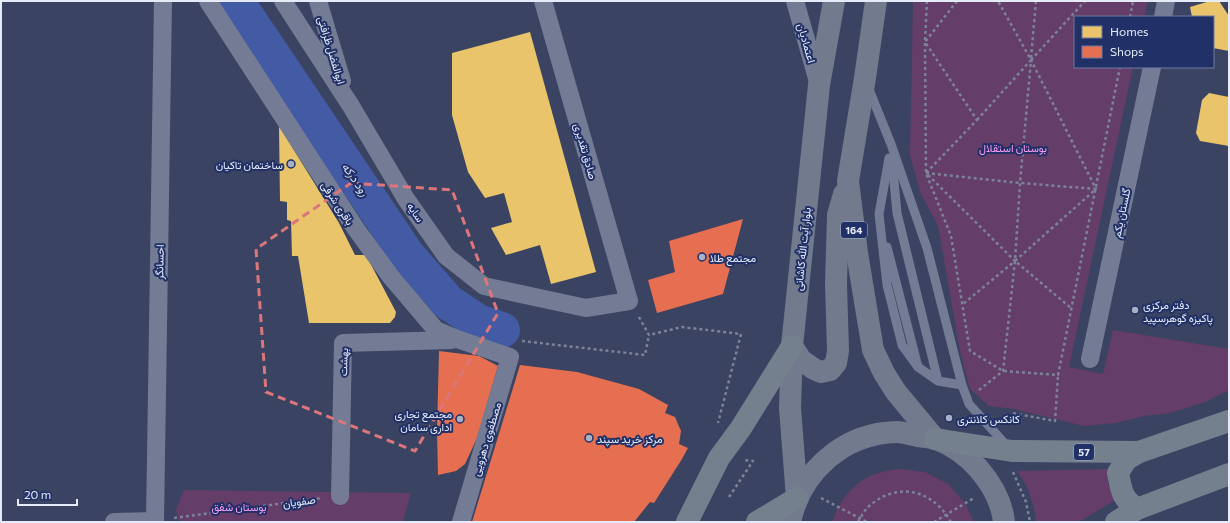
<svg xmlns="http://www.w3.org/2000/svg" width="1230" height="523" font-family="Commissioner,Vazirmatn,sans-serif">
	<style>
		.green { fill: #653d69 }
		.homes { fill: #e9c46a }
		.shops { fill: #e76f51 }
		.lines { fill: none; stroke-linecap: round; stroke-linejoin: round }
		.river { stroke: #435aa4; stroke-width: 36 }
		.path { stroke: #7c8398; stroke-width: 2.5; stroke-dasharray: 3 3; stroke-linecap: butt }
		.service { stroke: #747c95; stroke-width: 9 }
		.minor { stroke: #747c95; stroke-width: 18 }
		.primary { stroke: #717b8d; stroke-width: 22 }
		.trunk { stroke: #75808e; stroke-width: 22 }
		.marked { fill: none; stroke: #dc767b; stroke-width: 3; stroke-dasharray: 8 5; stroke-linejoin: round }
		.poi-dot { fill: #a9b0c4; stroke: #213066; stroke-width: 1.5 }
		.labels { text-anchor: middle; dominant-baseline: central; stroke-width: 4; stroke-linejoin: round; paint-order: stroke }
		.shield { fill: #213066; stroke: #aab3cc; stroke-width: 1 }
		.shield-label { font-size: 10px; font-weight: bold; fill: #e5ebf8 }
		.street-label { font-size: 11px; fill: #e5ebf8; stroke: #213066 }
		.park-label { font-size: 11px; fill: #fd9ef7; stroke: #213066 }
		.poi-label { font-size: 11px; fill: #e5ebf8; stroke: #213066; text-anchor: start }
		.water-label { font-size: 12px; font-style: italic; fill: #d6def5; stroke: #213066 }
	</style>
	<rect width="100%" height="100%" fill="#3a4362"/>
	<g class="green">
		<path d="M913 1H1148L1144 17H1075V67H1133L1069 367 1103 374 1113 330 1229 349V390L1205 402 1170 413 1144 416 1116 423 1084 426 1014 409 989 406 970 389 960 351 938 226 920 192 910 155Z"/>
		<path d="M900 469 925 472 948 484 965 503 974 522H832C840 500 852 483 875 474 883 471 892 470 900 469Z"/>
		<path d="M1113 469C1103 482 1109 489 1120 497L1079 522H1036C1034 503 1029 487 1017 471Z"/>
		<path d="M184 490 411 493 403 522H179L176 510Z"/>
	</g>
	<g class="homes">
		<path d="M1210 1H1219L1229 16V51L1213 48V17H1192L1190 7Z"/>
		<path d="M530 32 596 272 551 284 540 245 506 255 491 228 512 222 504 193 485 198 468 172 452 115V53Z"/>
		<path d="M1209 93 1229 97V146L1200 141 1196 133 1202 100Z"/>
		<path d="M279 126 339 223 355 255H366L396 312 395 317 390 323H309L298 256H292L291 221 287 220V202L280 201Z"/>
	</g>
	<g class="shops">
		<path d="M743 219 723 294 657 313 648 280 675 272 669 241Z"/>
		<path d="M439 351 479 356 498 366 477 438 465 464 456 471 438 475 437 431Z"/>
		<path d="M520 365 577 372 639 389 668 405 665 413 675 417 681 431 679 444 688 448 682 459 654 503 650 502 634 522H472Z"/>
	</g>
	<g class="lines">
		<path class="river" d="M236 1 407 255 448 302 478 322 502 330"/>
		<g class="path">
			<path d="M927 1 925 42 926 173 951 236 970 351 1003 371 1058 375 1120 67"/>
			<path d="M957 1 925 42 977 120 926 173 1015 261 963 304"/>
			<path d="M1130 17 1133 1"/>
			<path d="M1031 58 1036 1"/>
			<path d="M1031 60 1085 1"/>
			<path d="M977 120 1031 60 998 1"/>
			<path d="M926 173 1020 183 1096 189 1015 261 1020 183 1031 60 1096 189"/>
			<path d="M639 317 649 335 682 327 741 334 718 423"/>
			<path d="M522 341 645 355 649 335"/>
			<path d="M979 390 1003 371 1015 261 1071 308"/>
			<path d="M1013 424 1012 413 1055 421 1058 375"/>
			<path d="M1013 472 1026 502 1030 522"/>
			<path d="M729 497 753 461 743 460"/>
			<path d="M821 498 867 522"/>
			<path d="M174 518 322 498"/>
			<path d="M858 522C861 517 864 511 868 507 897 481 932 489 951 522"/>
			<path d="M934 522 974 498"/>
		</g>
		<g class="service">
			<path d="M868 87 891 144 927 248 962 385 969 404 1008 447"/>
			<path d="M889 158 879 214 887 285 902 345 918 367"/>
			<path d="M892 160 897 213 938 381 962 385"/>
			<path d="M887 247 918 367 938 381"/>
		</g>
		<g class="minor">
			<path d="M208 1 356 229 391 277 436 330 457 339 510 357 461 522"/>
			<path d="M283 1 351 106 406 199 446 256 484 286 586 308 629 301 543 1"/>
			<path d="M318 1 342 81"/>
			<path d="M795 1 819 85"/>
			<path d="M1163 17 1166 1"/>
			<path d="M1090 359 1152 67"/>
			<path d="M340 496 343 343 452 340"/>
			<path d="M114 522 155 521"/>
			<path d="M155 522 163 1"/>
		</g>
		<g class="primary">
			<path d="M876 1 865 78 848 181 857 253 873 350 884 373 896 392 935 439"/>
			<path d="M792 346 801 360 814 369 821 372 830 370 836 363 838 351 836 284 838 215 844 194"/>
			<path d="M797 498 790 408 792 346 819 85 834 1"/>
			<path d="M790 522C801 471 844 433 897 432 904 432 911 435 918 436 924 437 930 437 936 439 952 445 967 456 978 468 991 483 1002 502 1004 522"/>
		</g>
		<g class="trunk">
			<path d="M935 439 1012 451 1139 452 1229 421"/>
			<path d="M1137 509C1121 497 1122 492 1118 473L1126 460 1139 452"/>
			<path d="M687 522 719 458 741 428 792 346"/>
			<path d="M757 522 797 498"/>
			<path d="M1116 522 1137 509 1229 474"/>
		</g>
	</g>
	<path class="marked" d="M351 183 452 190 498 313 415 451 266 392 256 249Z"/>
	<g class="poi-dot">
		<circle cx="291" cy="164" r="4"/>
		<circle cx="702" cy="257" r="4"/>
		<circle cx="1135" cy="310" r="4"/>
		<circle cx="949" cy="418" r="4"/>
		<circle cx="460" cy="419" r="4"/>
		<circle cx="589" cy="438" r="4"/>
	</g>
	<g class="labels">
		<g class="shield">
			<rect x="841" y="222" width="26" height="16" rx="3"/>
			<rect x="1074" y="444" width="20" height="16" rx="3"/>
		</g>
		<g class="shield-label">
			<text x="854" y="230">164</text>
			<text x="1084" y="452">57</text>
		</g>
		<g class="street-label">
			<text transform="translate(807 43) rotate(74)">اعتمادیان</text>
			<text transform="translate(332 50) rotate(73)">ابوالفضل ظرافتی</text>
			<text transform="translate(586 151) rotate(74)">صادق تقدیری</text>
			<text transform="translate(338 203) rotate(57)">باقری شرقی</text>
			<text transform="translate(416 212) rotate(55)">سایه</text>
			<text transform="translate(1121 213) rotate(-78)">گلستان یکم</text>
			<text transform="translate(802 249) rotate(-84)">بلوار آیت الله کاشانی</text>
			<text transform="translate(159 262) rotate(-89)">احسانگر</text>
			<text transform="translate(343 362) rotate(-88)">بهشت</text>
			<text transform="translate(486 439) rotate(-73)">مصطفوی دهزویی</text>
			<text transform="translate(299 501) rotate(-8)">صفویان</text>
		</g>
		<g class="park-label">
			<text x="1013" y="147">بوستان استقلال</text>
			<text x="239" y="506">بوستان شفق</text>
		</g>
		<g class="poi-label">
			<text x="283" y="164" text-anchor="end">ساختمان تاکیان</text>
			<text x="710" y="257">مجتمع طلا</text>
			<text x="1143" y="304">دفتر مرکزی<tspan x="1143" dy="13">پاکیزه گوهرسپید</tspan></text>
			<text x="452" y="413" text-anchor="end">مجتمع تجاری<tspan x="452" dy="13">اداری سامان</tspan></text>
			<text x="957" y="418">کانکس کلانتری</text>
			<text x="597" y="438">مرکز خرید سپند</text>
		</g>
		<g class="water-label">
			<text transform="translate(356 179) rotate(56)">رود درکه</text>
		</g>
	</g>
	<rect width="1230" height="523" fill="none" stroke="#e5ebf8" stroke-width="4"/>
	<rect x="1074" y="16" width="140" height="52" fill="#213066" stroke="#6f7ba0"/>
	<rect x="1082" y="26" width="20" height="12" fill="#e9c46a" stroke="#6f7ba0"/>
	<text x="1110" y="36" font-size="12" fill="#e5ebf8">Homes</text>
	<rect x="1082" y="46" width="20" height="12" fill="#e76f51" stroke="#6f7ba0"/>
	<text x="1110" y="56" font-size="12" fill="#e5ebf8">Shops</text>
	<path d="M18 499v6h59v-6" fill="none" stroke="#e5ebf8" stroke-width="2"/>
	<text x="24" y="499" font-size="12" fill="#e5ebf8" stroke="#213066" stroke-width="3" paint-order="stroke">20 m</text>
</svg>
